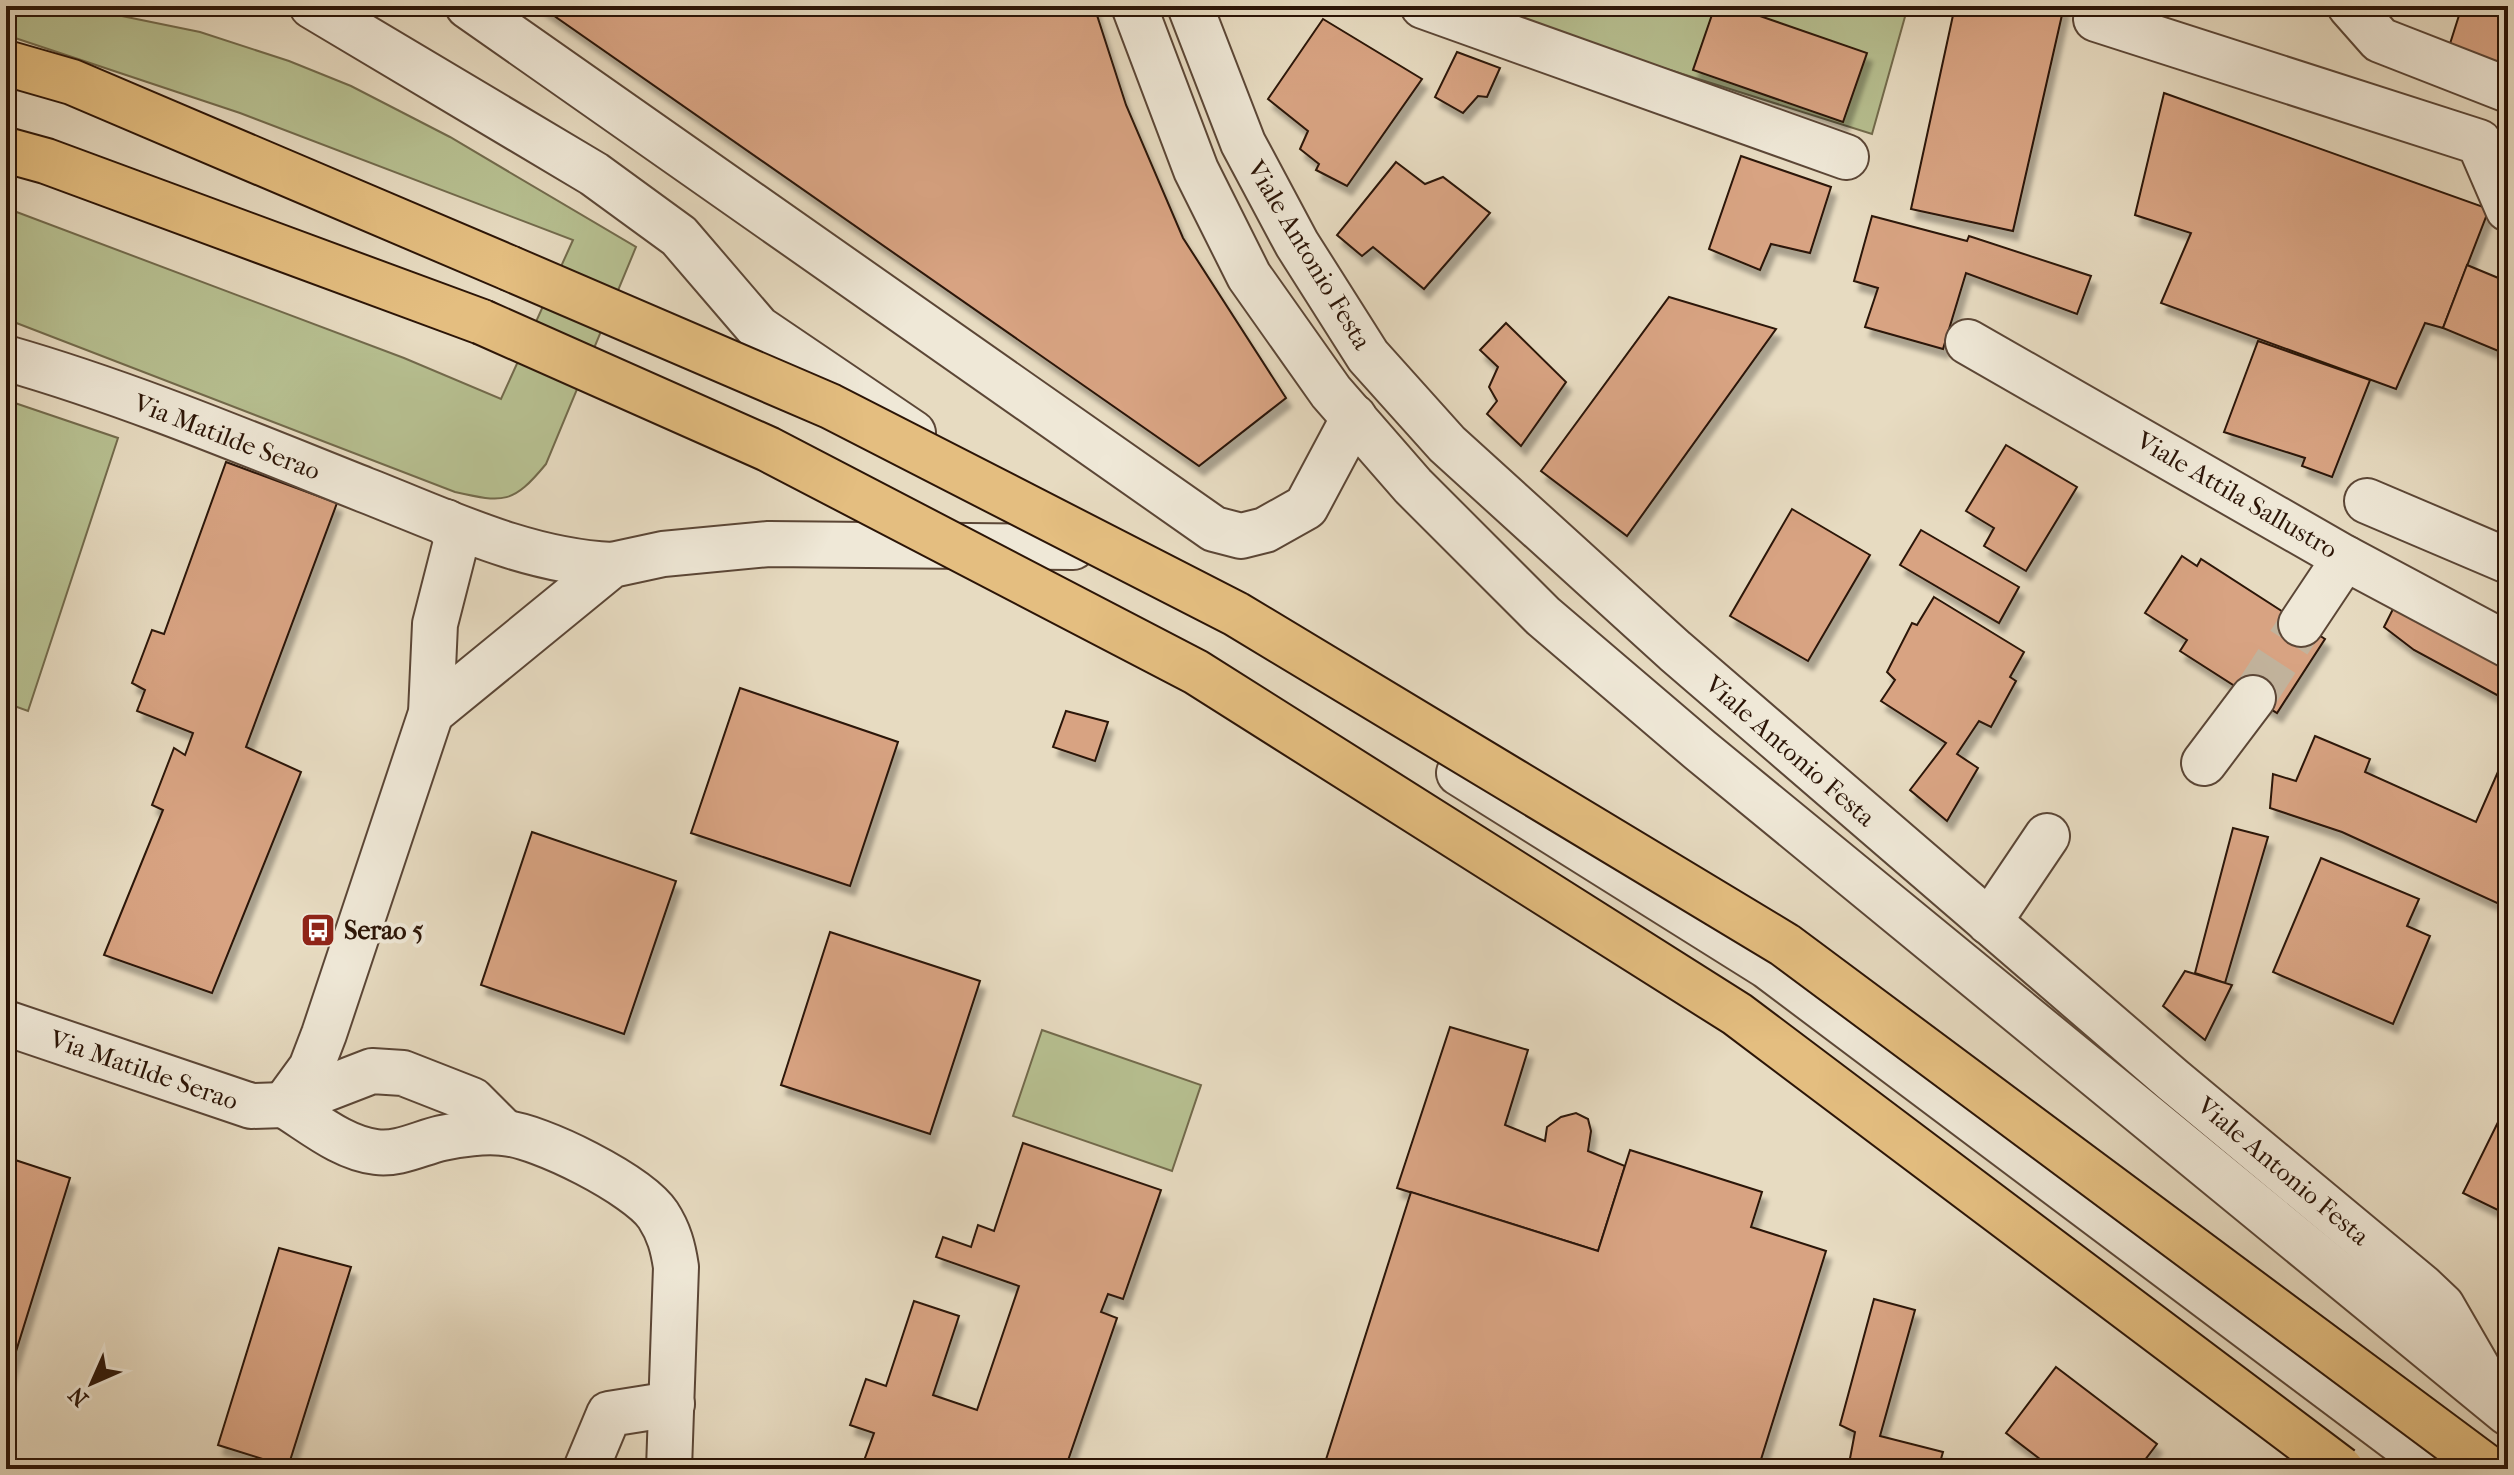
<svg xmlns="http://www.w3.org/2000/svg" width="2514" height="1475" font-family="'IM FELL French Canon',serif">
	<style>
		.green { fill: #b7c091; stroke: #726a4c; stroke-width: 2 }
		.building { fill: #d8a382; stroke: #2c1507; stroke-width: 2; filter: url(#shadow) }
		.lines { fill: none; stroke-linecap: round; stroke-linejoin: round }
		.minor-tunnel { stroke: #c2b39c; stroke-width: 44; stroke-dasharray: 44 22; stroke-linecap: butt }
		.minor-casing { stroke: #5b4636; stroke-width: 48 }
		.highway-casing { stroke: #2c1507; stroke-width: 48 }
		.minor { stroke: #efe8d7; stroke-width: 44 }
		.highway { stroke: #e4be80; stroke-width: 44 }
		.highway-bridge-casing { stroke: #2c1507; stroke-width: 48; stroke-linecap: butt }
		.highway-bridge { stroke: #e4be80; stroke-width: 44 }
		.labels { text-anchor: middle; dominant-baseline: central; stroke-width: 8; stroke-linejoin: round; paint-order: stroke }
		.street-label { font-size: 26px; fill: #2c1507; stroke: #efe8d7 }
		.poi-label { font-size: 26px; font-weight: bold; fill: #2c1507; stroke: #efe8d7; text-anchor: start }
	</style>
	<defs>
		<filter id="shadow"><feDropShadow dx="5" dy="9" stdDeviation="2" flood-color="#0004"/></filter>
	</defs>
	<rect width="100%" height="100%" fill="#e7dbc1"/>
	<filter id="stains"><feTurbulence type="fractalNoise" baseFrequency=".0025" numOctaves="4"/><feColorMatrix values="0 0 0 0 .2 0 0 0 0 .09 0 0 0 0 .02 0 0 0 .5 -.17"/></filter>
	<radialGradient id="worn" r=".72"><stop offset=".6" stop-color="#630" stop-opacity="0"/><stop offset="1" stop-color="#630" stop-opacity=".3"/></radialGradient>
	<g class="green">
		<path d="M6 6H73L200 32 289 61 351 86 450 137 636 247 546 464C513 504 504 503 455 492L6 319V208L404 358 501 399 573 240 240 113 6 35Z"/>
		<path d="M1468 6H1908L1872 134Z"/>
		<path d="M6 400 118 438 28 711 6 703Z"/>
		<path d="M1042 1030 1201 1085 1172 1171 1013 1116Z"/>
	</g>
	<g class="building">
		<path d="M540 6H1094L1126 105 1183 238 1286 398 1199 466Z"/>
		<path d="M1715 6H1731L1867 53 1843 122 1693 70Z"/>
		<path d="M1955 6H2064L2013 231 1911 209Z"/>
		<path d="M2462 6H2508V69L2448 50Z"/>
		<path d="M1323 19 1422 79 1347 186 1316 170 1319 164 1300 149 1308 131 1268 99Z"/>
		<path d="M1457 52 1500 68 1487 97 1478 96 1463 113 1435 97Z"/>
		<path d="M2164 93 2489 209 2443 328 2425 323 2396 389 2161 303 2191 233 2135 215Z"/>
		<path d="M1741 156 1831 187 1810 253 1771 244 1760 270 1709 249Z"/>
		<path d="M1396 162 1425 184 1443 177 1490 213 1424 289 1373 247 1362 256 1337 235Z"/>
		<path d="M1872 216 1967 241 1969 236 2091 276 2077 314 1966 273 1943 349 1865 327 1878 288 1854 281Z"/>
		<path d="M2467 265 2508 282V355L2443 328Z"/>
		<path d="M1669 297 1776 329 1627 536 1541 471Z"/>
		<path d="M1506 323 1566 382 1521 446 1487 414 1497 401 1489 387 1498 367 1480 350Z"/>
		<path d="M2258 341 2370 380 2332 477 2302 466 2305 458 2224 432Z"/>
		<path d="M2006 445 2077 487 2026 571 1984 546 1994 528 1966 511Z"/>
		<path d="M226 462 337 503 246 747 301 772 212 993 104 955 163 810 152 805 174 748 185 755 193 733 137 711 145 690 132 683 152 630 164 634Z"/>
		<path d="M1792 509 1870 555 1808 661 1730 616Z"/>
		<path d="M1921 530 2019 587 1999 623 1900 565Z"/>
		<path d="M2182 556 2197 566 2201 559 2325 639 2277 713 2180 651 2187 640 2145 613Z"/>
		<path d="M1934 597 2024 652 2010 677 2016 681 1991 727 1979 721 1957 754 1978 768 1947 821 1910 790 1946 743 1881 701 1895 680 1887 672 1912 623 1917 625Z"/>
		<path d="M2396 603 2508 661V701L2414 650 2384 627Z"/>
		<path d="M740 688 898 742 850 886 691 833Z"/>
		<path d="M1066 711 1108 722 1095 761 1053 747Z"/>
		<path d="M2315 736 2370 759 2365 772 2476 822 2508 749V908L2342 832 2270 808 2273 774 2296 781Z"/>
		<path d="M2233 828 2268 837 2225 983 2195 973Z"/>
		<path d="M532 832 676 881 624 1034 481 985Z"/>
		<path d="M2321 858 2419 899 2407 926 2430 936 2393 1024 2273 972Z"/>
		<path d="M830 932 980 981 930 1134 781 1085Z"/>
		<path d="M2185 971 2232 985 2205 1040 2163 1006Z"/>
		<path d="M1450 1027 1528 1050 1505 1125 1545 1141 1547 1127 1561 1117 1576 1113 1588 1119 1591 1131 1588 1151 1625 1166 1598 1251 1397 1188Z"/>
		<path d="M2508 1102V1215L2463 1193Z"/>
		<path d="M1023 1143 1161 1190 1123 1299 1108 1294 1101 1312 1117 1318 1065 1469H861L874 1433 850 1425 866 1379 886 1386 914 1301 959 1316 933 1395 977 1410 1019 1286 936 1257 943 1237 971 1247 978 1225 994 1231Z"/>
		<path d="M1630 1150 1762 1192 1751 1227 1826 1251 1758 1469H1323L1411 1192 1598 1251Z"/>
		<path d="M6 1157 70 1178 8 1377 6 1376Z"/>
		<path d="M279 1248 351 1267 288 1467 218 1445Z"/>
		<path d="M1874 1299 1915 1310 1880 1436 1943 1452 1938 1469H1848L1855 1432 1840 1425Z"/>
		<path d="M2056 1367 2157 1444 2138 1469H2053L2006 1433Z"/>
	</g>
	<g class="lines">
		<path class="minor-tunnel" d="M2253 698 2301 624"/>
		<g class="minor-casing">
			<g id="minor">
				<path d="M312 6 594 174 679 236 758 328 913 433"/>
				<path d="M468 6 1214 529 1241 536 1265 530 1306 507 1354 417"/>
				<path d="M1134 6 1196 170 1249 276 1331 392 1413 486 1543 616 1700 750 2508 1413"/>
				<path d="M1190 6 1243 143 1297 244 1368 356 1447 444 1675 651 2173 1080 2422 1287 2442 1306 2487 1384"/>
				<path d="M1423 6 1846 157"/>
				<path d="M2350 6 2380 40 2508 90"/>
				<path d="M2096 19 2479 142 2508 209"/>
				<path d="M1968 342 2345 558 2508 645"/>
				<path d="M6 358C128 393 247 443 365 490 445 521 525 561 612 565"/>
				<path d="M2367 501 2508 561"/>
				<path d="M2301 624 2345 558"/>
				<path d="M431 713 612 565 663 554 769 544 1073 547"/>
				<path d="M2204 763 2253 698"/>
				<path d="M1459 773 1767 966 2437 1469"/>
				<path d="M1989 922 2047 836"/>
				<path d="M6 1023 251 1106 284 1105 372 1071 403 1073 472 1100 505 1133"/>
				<path d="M284 1105C312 1122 342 1148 376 1152 399 1155 420 1143 442 1138 459 1134 485 1131 503 1133 539 1135 638 1185 658 1215 669 1232 673 1247 676 1267L669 1469"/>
				<path d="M284 1105 311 1068 324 1034 431 713 435 624 457 538 446 522"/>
				<path d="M586 1469 609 1414 672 1404"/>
			</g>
		</g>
		<g class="highway-casing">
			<g id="highway">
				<path d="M6 63 72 82 509 268"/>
				<path d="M6 150 46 161 482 322"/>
			</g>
		</g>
		<use href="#minor" class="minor"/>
		<use href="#highway" class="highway"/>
		<g class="highway-bridge-casing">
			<g id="highway-bridge">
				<path d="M509 268 830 406 1236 614 1785 945 2489 1469"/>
				<path d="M482 322 768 449 1196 672 1737 1014 2341 1469"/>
			</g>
		</g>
		<use href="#highway-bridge" class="highway-bridge"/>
	</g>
	<defs>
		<g id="bus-square" transform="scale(1.8)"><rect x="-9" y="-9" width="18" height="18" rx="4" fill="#8f2418" stroke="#efe8d7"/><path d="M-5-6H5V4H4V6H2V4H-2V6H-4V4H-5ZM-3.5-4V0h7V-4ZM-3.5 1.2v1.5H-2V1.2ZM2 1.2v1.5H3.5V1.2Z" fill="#fff"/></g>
	</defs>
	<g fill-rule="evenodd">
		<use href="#bus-square" x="318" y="930"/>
	</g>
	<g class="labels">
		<g class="street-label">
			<text transform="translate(1309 255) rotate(59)">Viale Antonio Festa</text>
			<text transform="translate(227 437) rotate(21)">Via Matilde Serao</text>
			<text transform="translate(2237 495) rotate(30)">Viale Attila Sallustro</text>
			<text transform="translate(1790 751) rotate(41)">Viale Antonio Festa</text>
			<text transform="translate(144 1070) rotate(19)">Via Matilde Serao</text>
			<text transform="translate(2283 1171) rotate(40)">Viale Antonio Festa</text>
		</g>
		<g class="poi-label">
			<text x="344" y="930">Serao 5</text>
		</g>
	</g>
	<rect width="2514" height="1475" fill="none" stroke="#e7dbc1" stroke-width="32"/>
	<rect x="8" y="8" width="2498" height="1459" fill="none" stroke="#2c1507" stroke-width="4"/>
	<rect x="16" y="16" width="2482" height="1443" fill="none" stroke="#2c1507" stroke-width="2"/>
	<g transform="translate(92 1383) rotate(225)" stroke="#efe8d7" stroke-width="6" paint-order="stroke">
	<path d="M0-6L14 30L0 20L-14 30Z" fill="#2c1507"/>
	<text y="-12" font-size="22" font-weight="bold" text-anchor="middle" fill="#2c1507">N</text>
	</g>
	<rect width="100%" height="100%" filter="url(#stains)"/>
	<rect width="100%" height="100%" fill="url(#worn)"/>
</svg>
